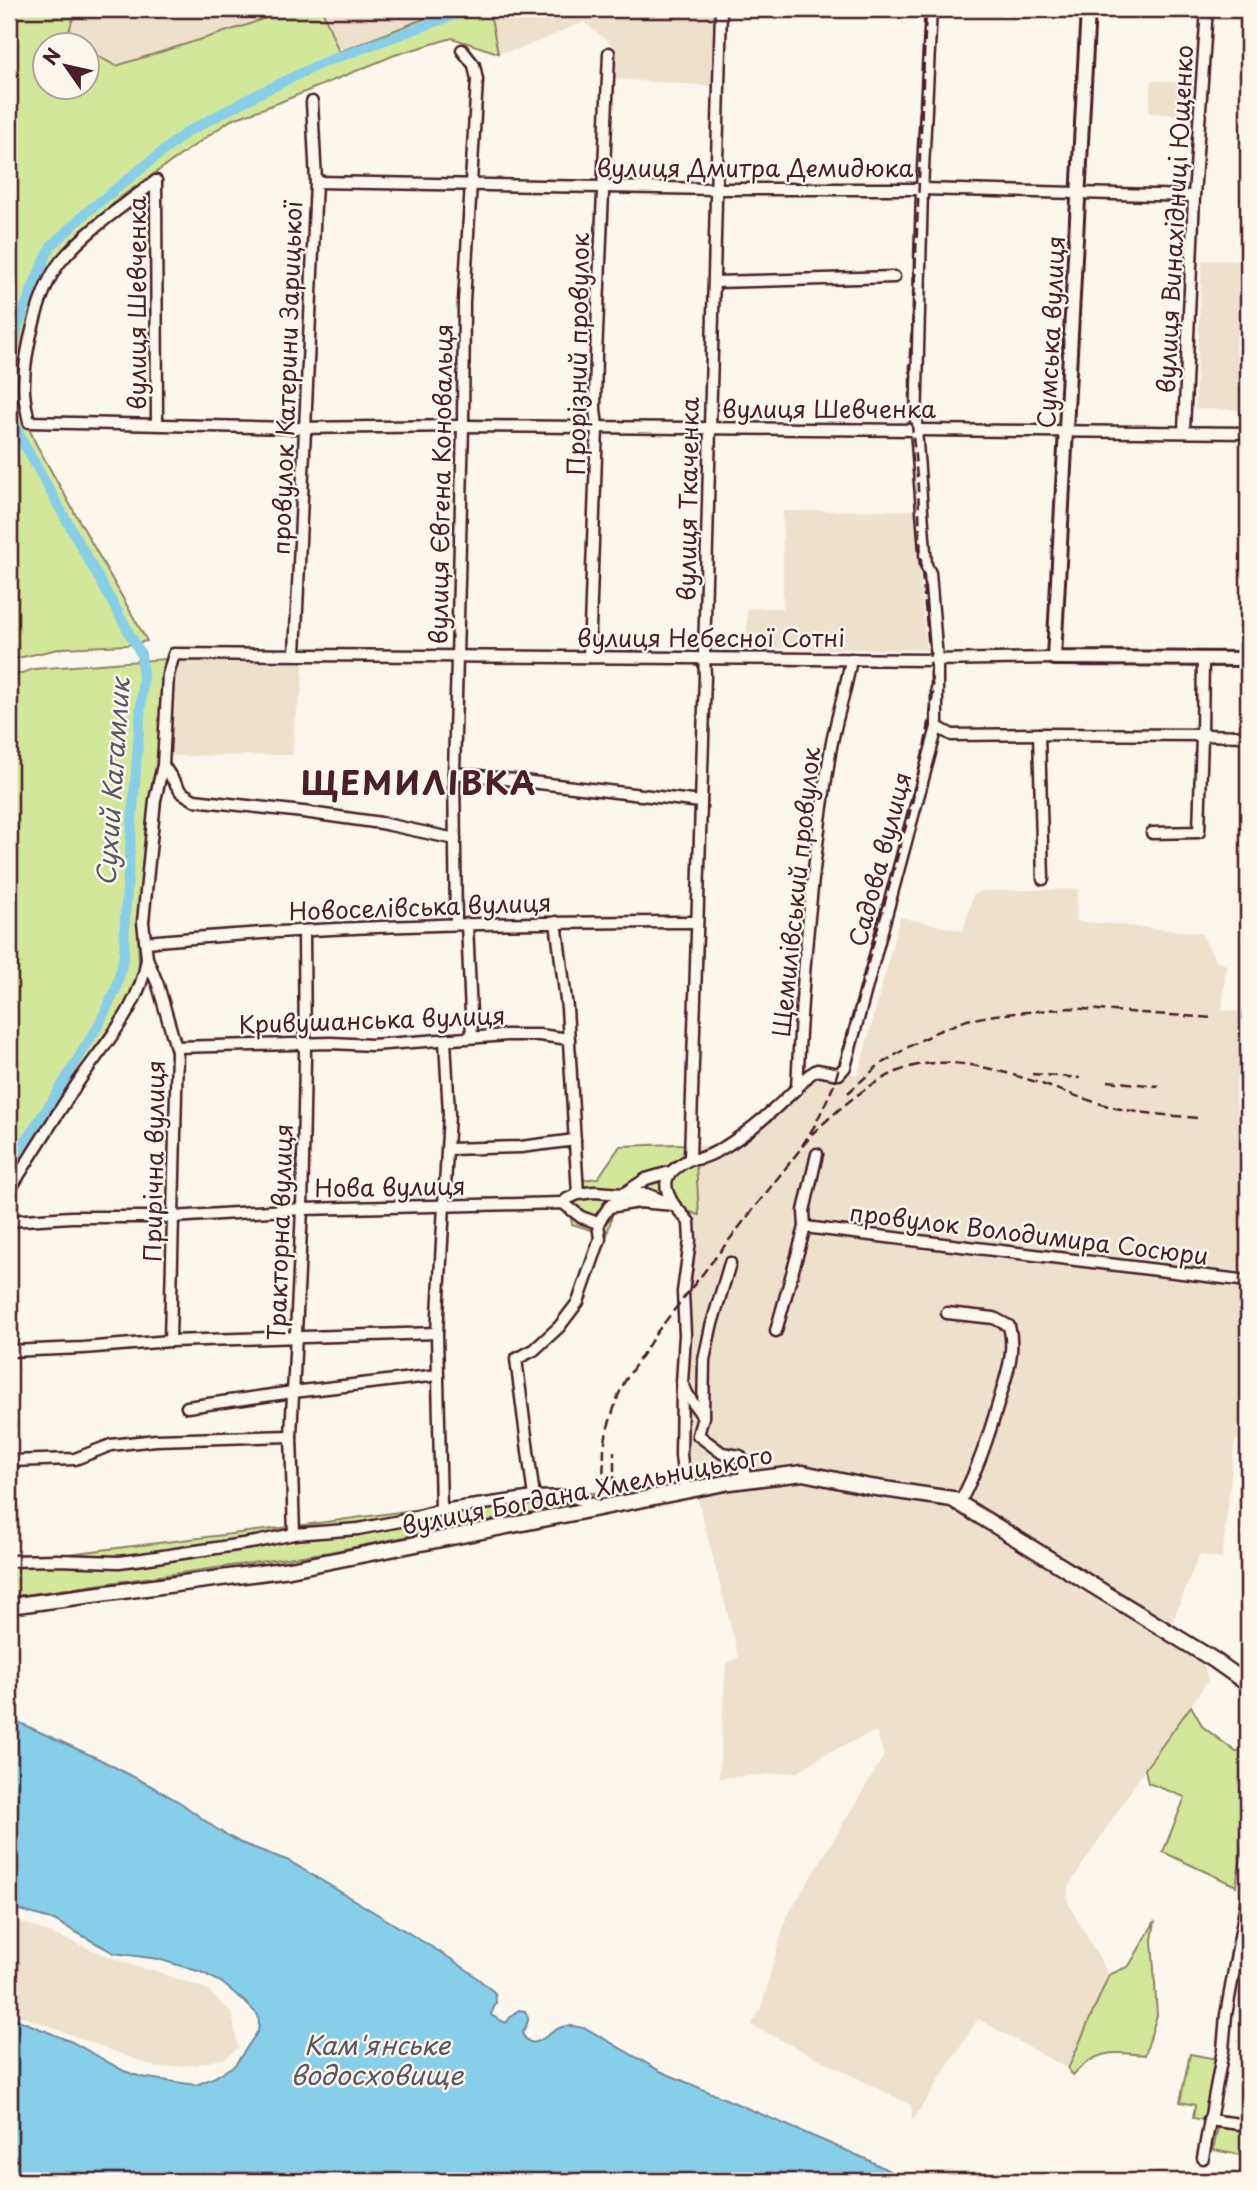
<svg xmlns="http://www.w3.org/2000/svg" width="1257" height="2190" font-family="'Playpen Sans',sans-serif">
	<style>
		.built { fill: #eee1cc }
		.green { fill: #d3e79b; stroke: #8e8363; stroke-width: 2 }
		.water { fill: #87cee8; stroke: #6f889c; stroke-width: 2 }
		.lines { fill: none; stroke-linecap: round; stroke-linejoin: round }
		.canal { stroke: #87cee8; stroke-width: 10 }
		.minor-casing { stroke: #4a1f2b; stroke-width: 15 }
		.tertiary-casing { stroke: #4a1f2b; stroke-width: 18 }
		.secondary-casing { stroke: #4a1f2b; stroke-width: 19 }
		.minor { stroke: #fbf7ec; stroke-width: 10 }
		.tertiary { stroke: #fbf7ec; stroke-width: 12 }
		.secondary { stroke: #fbf7ec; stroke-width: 14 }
		.rail { stroke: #4a1f2b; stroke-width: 2.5; stroke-dasharray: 10 5; stroke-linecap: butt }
		.labels { text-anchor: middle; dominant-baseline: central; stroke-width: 5; stroke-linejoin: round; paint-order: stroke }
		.street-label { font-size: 24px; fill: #4a1f2b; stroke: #fbf7ec }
		.water-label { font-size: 26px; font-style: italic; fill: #5c5464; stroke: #fbf7ec }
		.district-label { font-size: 32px; font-weight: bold; letter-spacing: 2px; fill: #4a1f2b; stroke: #fbf7ec }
	</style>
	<rect width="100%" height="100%" fill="#fbf7ec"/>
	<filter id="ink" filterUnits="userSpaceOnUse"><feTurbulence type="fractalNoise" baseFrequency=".0143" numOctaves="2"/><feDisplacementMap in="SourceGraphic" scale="14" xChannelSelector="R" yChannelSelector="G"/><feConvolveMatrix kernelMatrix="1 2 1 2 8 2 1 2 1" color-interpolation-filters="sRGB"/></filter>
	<g filter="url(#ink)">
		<g class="built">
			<path d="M76 9H288L247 25 116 66 88 51V46L76 45 66 40Z"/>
			<path d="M322 9H449L338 52Z"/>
			<path d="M489 9H714L712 86 612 79 611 44 584 22 520 49 498 53Z"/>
			<path d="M1151 80 1194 84 1191 116 1149 113Z"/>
			<path d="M1202 260 1248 261V410L1195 409Z"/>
			<path d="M915 510 926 650 747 648V608H783V511Z"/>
			<path d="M165 659 303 662 302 690 294 723 293 755 159 756Z"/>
			<path d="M1078 889 1076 921 1201 933 1216 961 1226 965 1222 1010 1248 1013V1441L1235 1440 1222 1559 1199 1555 1165 1640 1204 1665 1208 1681 1145 1769 1068 1887V1903L1109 1975 1068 2069 978 2019 912 2122 911 2105 751 2025 761 2008 786 1918 884 1756 876 1731 825 1754 798 1772 719 1778 726 1663 739 1658 698 1500 677 1480 681 1345 678 1296 685 1244 684 1210 699 1214 695 1145 710 1146 728 1141 795 1088 810 1068 819 1067 858 1075 900 917 963 931 973 895 982 891Z"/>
			<path d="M9 1917 136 1967 153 1970 206 1989 232 2013 238 2048 226 2058 194 2065 158 2068 9 2011Z"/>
		</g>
		<g class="green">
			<path d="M9 9H76L66 40 76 45 46 46V88H88V51L116 66 247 25 288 9H322L339 52 449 9H489L498 53 452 38 395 55 278 103 231 120 118 199 60 255 23 360 19 393 24 417 36 444 147 641 127 645 63 648 9 660Z"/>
			<path d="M165 659 159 756 151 787 143 858 138 926 139 968 135 990 121 1014 9 1184V677L34 669Z"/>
			<path d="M677 1144 695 1145 699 1215 684 1210 614 1208 607 1235 572 1224 570 1213 574 1181 598 1178 620 1146Z"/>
			<path d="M598 1493 569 1507 458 1526 330 1552 9 1597V1555L68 1554 289 1527 530 1494Z"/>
			<path d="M1191 1706 1203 1727 1236 1752H1248V1812L1236 1886 1163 1852 1185 1797 1148 1783 1145 1769Z"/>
			<path d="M1155 1921 1152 1940 1157 2015 1145 2055C1113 2052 1096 2049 1073 2075L1068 2069 1109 1975 1129 1966Z"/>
			<path d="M1190 2054 1217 2059 1204 2120 1193 2118 1195 2105 1180 2102Z"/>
			<path d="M1218 2126 1248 2131 1246 2156 1213 2150Z"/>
		</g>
		<path class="water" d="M9 1718 99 1759 151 1786 181 1803 215 1828 241 1843 289 1861 445 1955 470 1972 495 1993 496 2003 491 2014 492 2016 506 2023 513 2014 519 2010 525 2011C531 2020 527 2024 522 2033 532 2055 547 2033 559 2028 568 2024 578 2027 587 2029L660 2071 866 2159 909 2181H9V2016L72 2042 124 2071 141 2077 196 2085 213 2078 235 2065 258 2031 259 2023 258 2015 244 2001 221 1982 201 1972 158 1959 114 1953 54 1920 9 1907Z"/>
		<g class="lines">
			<g class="canal">
				<path d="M9 367 18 326 36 279 51 246 87 212 187 132 254 96 322 63 471 9"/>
				<path d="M9 403 11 415 24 444 141 654 143 678 125 916 124 955 116 989 98 1026 52 1101 9 1165"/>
			</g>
			<g class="minor-casing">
				<g id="minor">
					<path d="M156 181C124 205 87 230 61 261 39 288 23 355 24 390 24 400 27 411 29 422L295 428 463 426 1248 433"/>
					<path d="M156 181 157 424"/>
					<path d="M316 182 717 189H922L1194 196"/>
					<path d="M715 282 894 277"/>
					<path d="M1184 431 1194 196 1207 9"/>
					<path d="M295 654 316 182 312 102"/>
					<path d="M589 657 597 427 595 409 596 355 609 53"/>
					<path d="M937 727 952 735 1039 734"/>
					<path d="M163 765 181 792 194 800 303 812 381 823 455 839"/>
					<path d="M454 773 701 802"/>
					<path d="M1152 833 1199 832 1202 735 1248 736"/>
					<path d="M1043 879 1039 734 1202 735 1203 659"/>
					<path d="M556 922 567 1008 578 1194"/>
					<path d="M456 924 454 773 463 426 464 302 477 80 474 65 462 50"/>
					<path d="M467 924 472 1037"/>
					<path d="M146 942C329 925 513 922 697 922"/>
					<path d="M176 1047 331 1043 372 1045 507 1035H539L569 1039"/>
					<path d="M797 1089C802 977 812 864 830 753 835 721 846 691 851 659"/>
					<path d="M448 1149 521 1147 575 1140"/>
					<path d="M690 1159C719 1163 790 1097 809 1075L817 1070 839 1074 845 1067 937 727V660L930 573 926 565 916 429 922 189 931 9"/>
					<path d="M690 1159 705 675 704 657 721 9"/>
					<path d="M9 1191C32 1154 55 1117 79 1081 106 1042 140 1007 147 959"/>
					<path d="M563 1203 567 1199 578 1194 594 1192 623 1194 646 1179 670 1172"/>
					<path d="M609 1207 639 1202 674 1205 689 1222 690 1241 683 1292 685 1335 682 1383 689 1397 703 1417 698 1435 722 1453 740 1456 743 1461 745 1480"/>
					<path d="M9 1221 71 1217H173L302 1209 563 1203 581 1217 598 1223 609 1207 623 1194H646L674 1205C658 1180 668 1171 690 1159"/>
					<path d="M805 1227 1248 1281"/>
					<path d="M947 1313 994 1318 1009 1326C1016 1352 1006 1376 999 1401 988 1438 978 1469 959 1504"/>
					<path d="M776 1331 805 1227 804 1211 817 1154"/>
					<path d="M170 1341 177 1051 158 985 147 958 143 922 155 800 163 765 168 675 174 654 931 660 1054 658"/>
					<path d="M9 1351 83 1348 170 1341 437 1333"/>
					<path d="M682 1387 681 1455 685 1491"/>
					<path d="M187 1407 293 1392 438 1375"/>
					<path d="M703 1416 704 1360 711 1327 730 1263"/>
					<path d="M9 1461 75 1459 111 1445 156 1440 291 1436"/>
					<path d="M534 1497 516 1359 534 1350 559 1327 578 1302 600 1239 598 1223"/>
					<path d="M441 1510 437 1333 449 1114 445 1040"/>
					<path d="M294 1534 291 1436 302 1209 305 1060 304 932"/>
					<path d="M9 1561 57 1560 119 1562 143 1559 256 1542 294 1534 358 1529 400 1521 441 1510 534 1497 570 1496 599 1506"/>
					<path d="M1209 2120 1248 2125"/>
					<path d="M1203 2158 1223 2050 1226 2015 1248 1892"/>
				</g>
			</g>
			<g class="tertiary-casing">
				<path id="tertiary" d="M1088 9 1054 658 1248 659"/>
			</g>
			<g class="secondary-casing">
				<path id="secondary" d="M9 1606 290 1569 730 1482 803 1473 870 1487 952 1499 1214 1660 1248 1684"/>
			</g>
			<use href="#minor" class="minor"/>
			<use href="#tertiary" class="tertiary"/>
			<use href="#secondary" class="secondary"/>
			<g class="rail">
				<path d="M1032 1074 1080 1078"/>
				<path d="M1108 1081 1159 1086"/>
				<path d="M848 1093 879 1065 910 1046 936 1032 967 1020 995 1015 1070 1008 1213 1018"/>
				<path d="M802 1146 815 1125 834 1085 911 808 928 729 933 694 921 561 918 487 910 405V352L914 303 926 9"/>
				<path d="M614 1486V1451"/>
				<path d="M603 1488 604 1448 607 1430 618 1396 625 1381 657 1332 813 1133C841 1107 873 1078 910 1067 971 1049 1054 1092 1112 1107 1140 1114 1169 1115 1197 1118"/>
			</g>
		</g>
	</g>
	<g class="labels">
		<g class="street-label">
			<text x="755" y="167">вулиця Дмитра Демидюка</text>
			<text transform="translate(1174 219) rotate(-87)">вулиця Винахідниці Ющенко</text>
			<text transform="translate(136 303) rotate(-90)">вулиця Шевченка</text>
			<text transform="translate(1050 332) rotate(-87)">Сумська вулиця</text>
			<text transform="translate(577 354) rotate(-89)">Прорізний провулок</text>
			<text transform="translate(286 378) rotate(-88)">провулок Катерини Зарицької</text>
			<text x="829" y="408">вулиця Шевченка</text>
			<text transform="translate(440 484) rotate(-89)">вулиця Євгена Коновальця</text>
			<text transform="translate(687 499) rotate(-89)">вулиця Ткаченка</text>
			<text x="711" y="637">вулиця Небесної Сотні</text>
			<text transform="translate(879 859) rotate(-75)">Садова вулиця</text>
			<text transform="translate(795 892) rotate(-84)">Щемилівський провулок</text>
			<text transform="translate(420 906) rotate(-2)">Новоселівська вулиця</text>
			<text transform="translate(372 1019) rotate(-2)">Кривушанська вулиця</text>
			<text transform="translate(153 1161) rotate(-89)">Прирічна вулиця</text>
			<text transform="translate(390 1186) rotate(-1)">Нова вулиця</text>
			<text transform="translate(279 1232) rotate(-88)">Тракторна вулиця</text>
			<text transform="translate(1029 1233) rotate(7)">провулок Володимира Сосюри</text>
			<text transform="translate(587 1489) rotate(-11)">вулиця Богдана Хмельницького</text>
		</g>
		<g class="water-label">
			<text transform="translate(112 782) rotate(-86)">Сухий Кагамлик</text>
			<text x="377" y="2044">Кам'янське<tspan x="377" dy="30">водосховище</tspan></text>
		</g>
		<g class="district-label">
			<text x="419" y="782">ЩЕМИЛІВКА</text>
		</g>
	</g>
	<rect width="1257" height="2190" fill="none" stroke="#fbf7ec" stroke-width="35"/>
	<rect x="18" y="18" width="1222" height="2155" fill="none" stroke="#4a1f2b" stroke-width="2.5" filter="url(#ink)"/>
	<g transform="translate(66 66) rotate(304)"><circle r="33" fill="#fbf7ec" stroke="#b4a19f" stroke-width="2"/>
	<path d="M0-5L12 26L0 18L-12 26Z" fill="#4a1f2b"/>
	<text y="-10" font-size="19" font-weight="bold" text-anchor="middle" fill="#4a1f2b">N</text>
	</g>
</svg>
